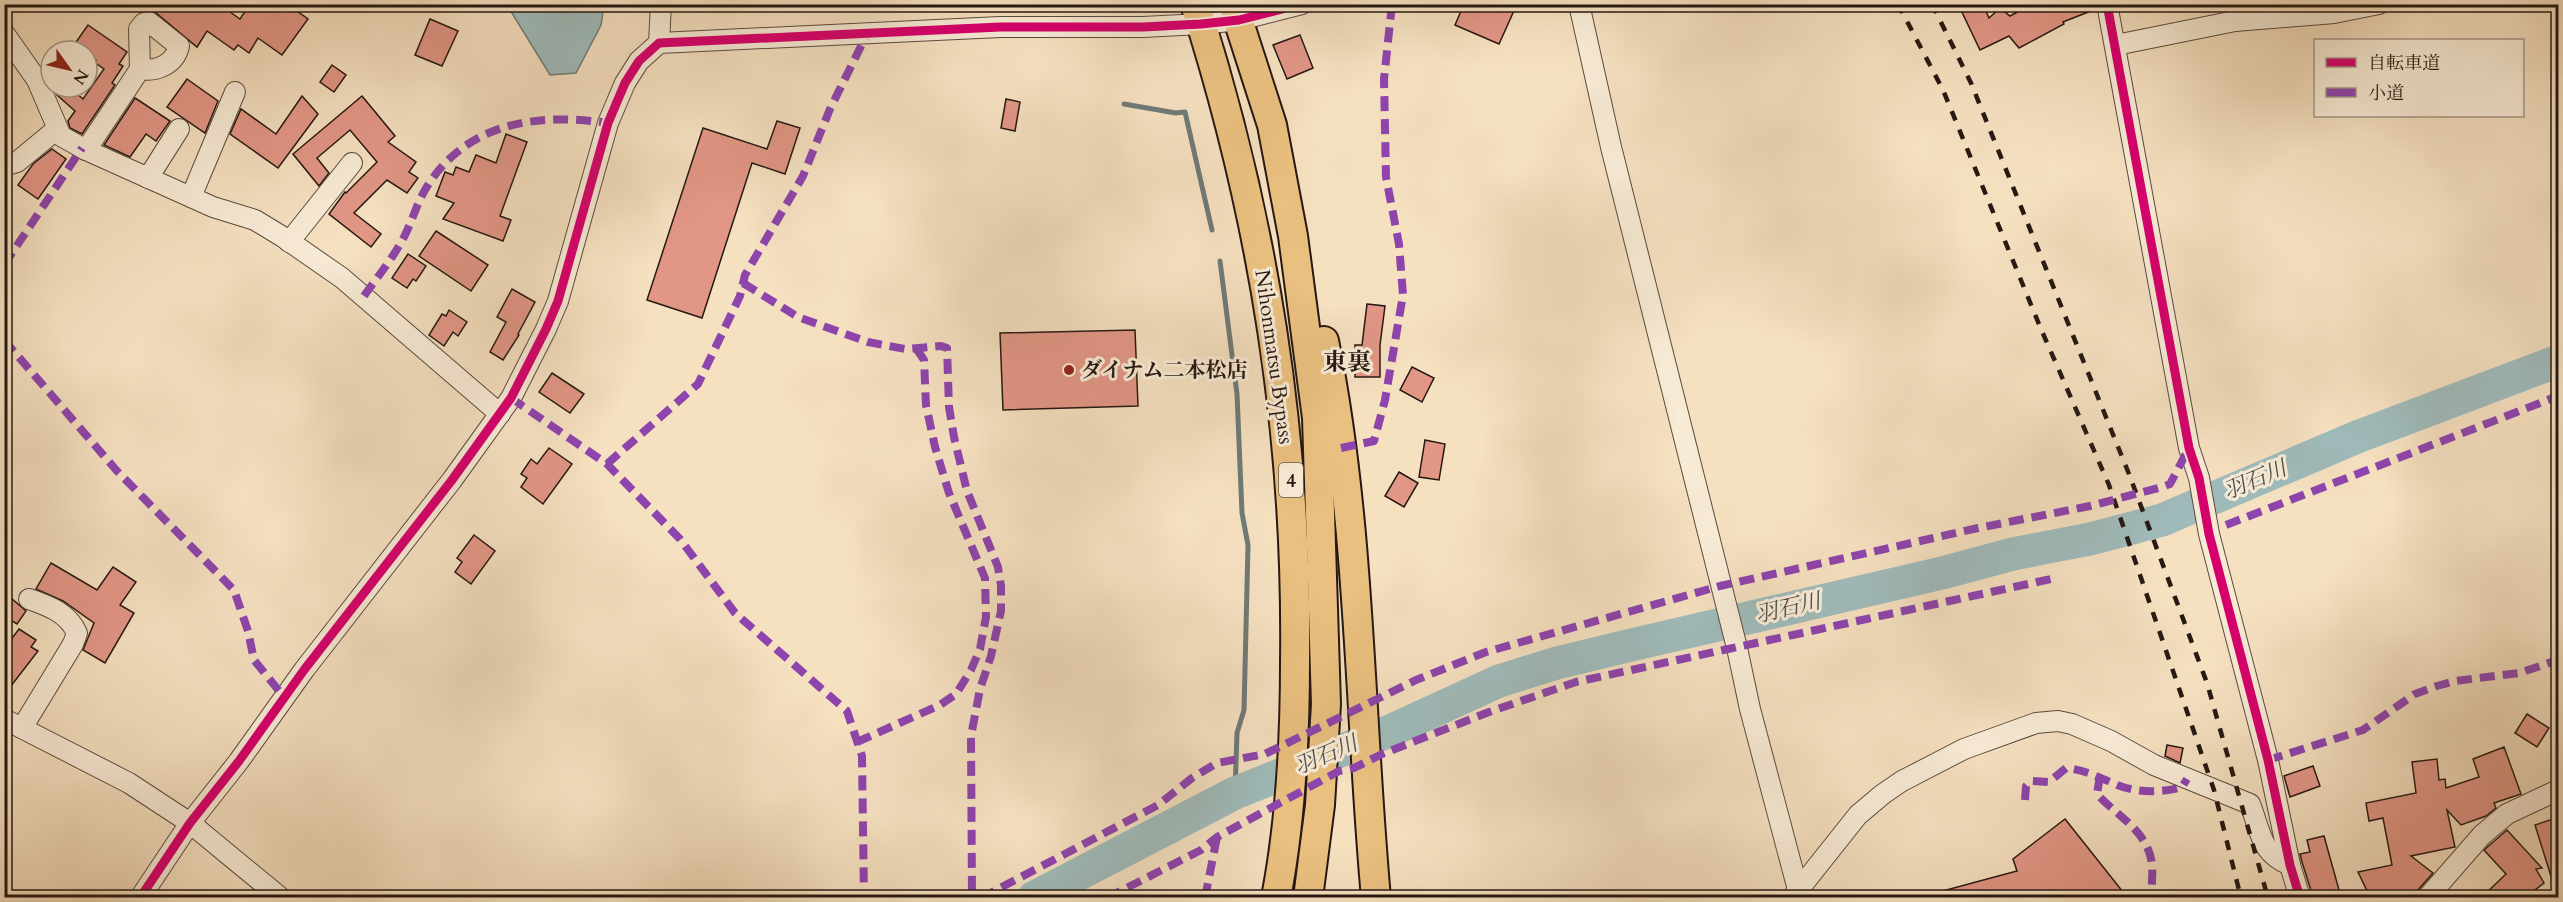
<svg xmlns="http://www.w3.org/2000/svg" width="2563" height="902" font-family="Cardo,'Noto Serif JP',serif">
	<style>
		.water { fill: #9fbbbb; stroke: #6f7a77; stroke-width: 1.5 }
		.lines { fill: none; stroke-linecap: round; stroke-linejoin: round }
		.stream { stroke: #6f7a77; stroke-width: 5 }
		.river { stroke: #9fbbbb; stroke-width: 33 }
		.building { fill: #e29686; stroke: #261812; stroke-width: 1.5 }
		.minor-casing { stroke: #5a4a3e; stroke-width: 22 }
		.highway-casing { stroke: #261812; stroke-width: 32 }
		.minor { stroke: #f8ebd6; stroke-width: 20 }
		.highway { stroke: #eac080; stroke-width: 28 }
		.rail { stroke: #261812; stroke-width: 4.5; stroke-dasharray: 10 10; stroke-linecap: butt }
		.quiet { stroke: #8e44ad; stroke-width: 8; stroke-dasharray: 15 8; stroke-linecap: butt }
		.cycleway-casing { stroke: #f8ebd6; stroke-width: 13 }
		.cycleway { stroke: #d6006c; stroke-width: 9 }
		.poi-dot { fill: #8f2418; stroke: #f8ebd6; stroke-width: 2 }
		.labels { text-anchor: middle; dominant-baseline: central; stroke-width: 6; stroke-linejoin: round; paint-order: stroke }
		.shield { fill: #f8ebd6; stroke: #65574d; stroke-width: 1.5 }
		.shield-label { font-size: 20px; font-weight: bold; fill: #261812 }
		.street-label { font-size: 21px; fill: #261812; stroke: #f8ebd6 }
		.poi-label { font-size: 21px; font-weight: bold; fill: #261812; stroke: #f8ebd6; text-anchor: start }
		.water-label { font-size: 22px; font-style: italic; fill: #50514d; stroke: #f8ebd6 }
		.quarter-label { font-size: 24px; font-weight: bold; fill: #261812; stroke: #f8ebd6 }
	</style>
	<rect width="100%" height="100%" fill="#f5e0c0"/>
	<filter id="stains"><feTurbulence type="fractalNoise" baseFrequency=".00333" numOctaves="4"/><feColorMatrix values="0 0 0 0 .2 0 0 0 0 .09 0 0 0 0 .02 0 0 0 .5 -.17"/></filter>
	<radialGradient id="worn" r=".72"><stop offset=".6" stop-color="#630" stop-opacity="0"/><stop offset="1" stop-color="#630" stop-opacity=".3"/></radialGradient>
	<path class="water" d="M507 5H604L601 25 576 73 550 75Z"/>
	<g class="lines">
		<g class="stream">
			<path d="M1124 104 1176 113 1185 112 1212 230"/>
			<path d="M1220 261 1237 394 1242 513 1248 545 1244 710 1237 733 1235 793"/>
		</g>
		<path class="river" d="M1033 898 1235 793 1390 731 1499 681 1557 663 1627 646 1942 573 2013 554 2090 539 2162 520 2357 437 2558 361"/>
	</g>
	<g class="building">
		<path d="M219 4 240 19 250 4H287L308 19 282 55 258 38 249 53 238 45 234 50 207 31 197 47 155 12 160 5Z"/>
		<path d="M1464 4H1517L1499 44 1455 25Z"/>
		<path d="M1968 4H1983L1989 18 2000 8 2010 16 2032 4H2095L2096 9 2063 22 2064 24 2019 48 2009 36 1980 50 1960 8Z"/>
		<path d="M430 19 458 31 442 66 415 55Z"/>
		<path d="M88 25 127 52 119 64 123 66 112 83 115 85 82 134 70 128 68 121 75 111 57 95 53 87H69L83 99 104 69 94 62 96 60 87 54V51L74 45Z"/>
		<path d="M1300 35 1313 68 1287 79 1273 45Z"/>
		<path d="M332 65 346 75 334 92 320 82Z"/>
		<path d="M187 79 218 101 205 133 167 107Z"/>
		<path d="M302 96 318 114 278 168 230 134 241 109 276 134Z"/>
		<path d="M362 96 395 136 388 142 416 162 409 172 418 178 407 193 387 180 354 213 381 234 371 247 329 214 345 192 346 193 377 162 350 130 317 158 329 173 319 186 293 154Z"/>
		<path d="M135 98 170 121 156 141 146 134 130 157 104 145Z"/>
		<path d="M1006 99 1020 102 1015 131 1001 128Z"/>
		<path d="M777 121 800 128 785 174 752 163 702 318 647 300 703 128 767 149Z"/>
		<path d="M506 134 527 142 500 216 511 220 503 241 443 219 454 203 436 196 445 172 453 175 456 167 469 172 476 155 496 163Z"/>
		<path d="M52 149 66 159 38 199 18 185 33 164Z"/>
		<path d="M436 231 488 265 471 291 419 256Z"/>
		<path d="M408 254 426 266 416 281 413 279 407 288 392 278Z"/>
		<path d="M512 289 535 302 518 334 519 335 503 360 490 352 506 322 497 317Z"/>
		<path d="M1367 304 1385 306 1380 345V377H1355V345H1362Z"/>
		<path d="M449 310 467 322 458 336 453 332 444 346 429 335 442 314 446 316Z"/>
		<path d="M1135 330 1138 406 1003 410 1000 333Z"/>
		<path d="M1412 367 1434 378 1422 402 1400 390Z"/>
		<path d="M552 373 584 394 570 413 539 392Z"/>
		<path d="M1425 440 1445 444 1439 480 1419 477Z"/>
		<path d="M549 448 572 464 543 504 521 487 527 478 521 474 531 459 537 464Z"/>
		<path d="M1399 472 1418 483 1404 507 1385 496Z"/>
		<path d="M474 535 495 551 471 584 455 572 462 562 457 558Z"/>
		<path d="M51 563 97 590 113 567 136 582 120 605 134 613 105 663 83 650 94 623 63 601 36 589Z"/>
		<path d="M4 592 26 611 17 624 4 616Z"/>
		<path d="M19 629 36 640 31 647 38 651 4 695V649Z"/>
		<path d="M2527 714 2549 728 2537 747 2515 733Z"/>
		<path d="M2167 745 2183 748 2180 763 2165 756Z"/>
		<path d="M2504 747 2521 794 2494 803 2496 808 2486 816 2461 825 2447 810 2455 847 2411 856 2433 873 2418 890 2415 897H2370L2358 872 2392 865 2383 818 2369 821 2366 803 2416 793 2412 762 2437 759 2439 780 2445 779 2446 788 2479 777 2473 759Z"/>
		<path d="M2313 766 2320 786 2290 797 2284 776Z"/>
		<path d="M2559 817V888L2555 889 2535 825Z"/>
		<path d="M2065 819 2127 897H1936L1935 893 2017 871 2013 859Z"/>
		<path d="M2507 830 2542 868 2536 869 2544 883 2526 897H2482L2506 874 2484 850Z"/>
		<path d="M2324 836 2341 897H2313L2302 862 2300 854 2310 852 2307 840Z"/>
	</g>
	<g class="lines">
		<g class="minor-casing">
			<g id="minor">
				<path d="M1579 4 1611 147 1737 648 1750 709 1798 890"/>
				<path d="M2107 4 2189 448 2199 478 2209 534 2268 760 2290 865 2300 898"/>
				<path d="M4 33 37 80 61 136 86 150 213 207 255 220 283 237 342 278 500 414"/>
				<path d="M659 43 661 4"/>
				<path d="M2116 45 2235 21 2334 13 2379 4"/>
				<path d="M86 150 140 69C157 72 175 64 179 46L149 22 144 23 139 29 140 69"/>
				<path d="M4 166 17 162 57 129"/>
				<path d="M148 178 179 129"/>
				<path d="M191 197 235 92"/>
				<path d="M289 242 352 163"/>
				<path d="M4 719 129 783 190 823 281 898"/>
				<path d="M22 728 73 644 77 633C68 613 49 606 29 599"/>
				<path d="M140 898 190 823 239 761 304 670 452 480 511 398 546 329 558 301 608 123 625 83 639 61 659 43 1000 27H1143L1201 24 1239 20 1302 4"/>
				<path d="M1792 898 1858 815 1883 794 1902 781 1964 749 2036 723 2058 721 2072 724 2111 741 2154 765 2250 804C2261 832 2260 853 2290 865"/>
				<path d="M2427 898 2482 835 2507 814 2558 790"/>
			</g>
		</g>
		<g class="highway-casing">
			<g id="highway">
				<path d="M1195 4C1264 221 1298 435 1295 662 1295 741 1291 820 1276 898"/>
				<path d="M1233 4 1272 125 1293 236 1317 418 1326 704 1320 805 1308 898"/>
				<path d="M1324 341C1361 524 1359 712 1376 898"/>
			</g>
		</g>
		<use href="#minor" class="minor"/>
		<use href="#highway" class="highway"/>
		<g class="rail">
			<path d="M1898 4 1943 90 2041 329 2109 485 2214 790 2241 898"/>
			<path d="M1932 4 1971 83 2129 474 2207 683 2268 898"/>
		</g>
		<g class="quiet">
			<path d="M4 265 82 148"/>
			<path d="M743 283 798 317 868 342 905 349 941 346 947 348 949 407 954 437 967 491 998 567 1001 586V611L991 656 980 689 971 736 972 898"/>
			<path d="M364 296C378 276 394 257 405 235 413 219 418 200 428 185 469 121 540 113 608 123"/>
			<path d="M4 340 117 471 234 590 248 631 254 660 284 697"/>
			<path d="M511 398 607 464 680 539 735 613 847 711 862 756 864 898"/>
			<path d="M1341 448 1374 441 1385 400 1403 295 1399 244 1386 177 1384 79 1392 4"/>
			<path d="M607 464 698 384 740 296 745 275 803 176 830 109 867 34"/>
			<path d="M2226 525 2558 396"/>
			<path d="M857 742 940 705 956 694 971 670 980 649 986 617 985 578 949 493 935 447 926 405 924 360 916 348"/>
			<path d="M2268 760 2363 730 2415 694 2437 686 2455 681 2519 673 2558 660"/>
			<path d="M2100 776 2097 794C2118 817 2148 831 2152 864 2153 875 2151 886 2152 898"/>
			<path d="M2025 800 2026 786 2031 781 2049 782 2066 768C2085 770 2098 777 2115 784 2135 793 2161 793 2182 787L2187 779"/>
			<path d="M981 898 1158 805 1192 778 1217 763 1265 754 1416 680 1486 652 1720 586 1978 528 2090 506 2162 487 2170 484 2189 448"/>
			<path d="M1107 898 1201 850 1217 837 1339 771 1354 768 1382 754 1489 712 1576 682 2051 579"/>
			<path d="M1205 898 1217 837"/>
		</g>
		<g class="cycleway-casing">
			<g id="cycleway">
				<path d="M2107 4 2189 448 2199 478 2209 534 2268 760 2290 865 2300 898"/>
				<path d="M140 898 190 823 239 761 304 670 452 480 511 398 546 329 558 301 608 123 625 83 639 61 659 43 1000 27H1143L1201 24 1239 20 1302 4"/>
			</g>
		</g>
		<use href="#cycleway" class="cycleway"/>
	</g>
	<circle class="poi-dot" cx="1069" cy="370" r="6"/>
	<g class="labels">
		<rect class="shield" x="1279" y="463" width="24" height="34" rx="4.5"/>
		<g class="shield-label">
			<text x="1291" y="480">4</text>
		</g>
		<g class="street-label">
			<text transform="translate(1274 357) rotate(82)">Nihonmatsu Bypass</text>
		</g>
		<g class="poi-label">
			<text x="1081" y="370">ダイナム二本松店</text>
		</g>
		<g class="water-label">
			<text transform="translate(2255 480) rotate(-23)">羽石川</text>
			<text transform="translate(1788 608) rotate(-13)">羽石川</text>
			<text transform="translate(1326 755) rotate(-23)">羽石川</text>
		</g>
		<g class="quarter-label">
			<text x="1347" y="362">東裏</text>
		</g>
	</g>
	<rect width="2563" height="902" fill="none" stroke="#f5e0c0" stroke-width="24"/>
	<rect x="6" y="6" width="2551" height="890" fill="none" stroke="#261812" stroke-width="3"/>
	<rect x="12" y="12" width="2539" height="878" fill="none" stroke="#261812" stroke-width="1.5"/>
	<rect x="2314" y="39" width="210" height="78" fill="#f8ebd6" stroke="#a49788" stroke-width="1.5"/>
	<rect x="2326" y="58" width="30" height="9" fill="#d6006c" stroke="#a49788" stroke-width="1.5"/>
	<text x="2368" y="69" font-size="18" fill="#261812">自転車道</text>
	<rect x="2326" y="88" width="30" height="9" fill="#8e44ad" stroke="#a49788" stroke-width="1.5"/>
	<text x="2368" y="99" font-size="18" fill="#261812">小道</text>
	<g transform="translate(69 69) rotate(124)"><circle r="28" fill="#f8ebd6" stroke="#a49788" stroke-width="1.5"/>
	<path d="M0-4.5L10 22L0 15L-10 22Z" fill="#8f2418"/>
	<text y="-9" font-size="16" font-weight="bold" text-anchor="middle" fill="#261812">N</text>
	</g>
	<rect width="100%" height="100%" filter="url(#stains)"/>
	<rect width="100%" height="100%" fill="url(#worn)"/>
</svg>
